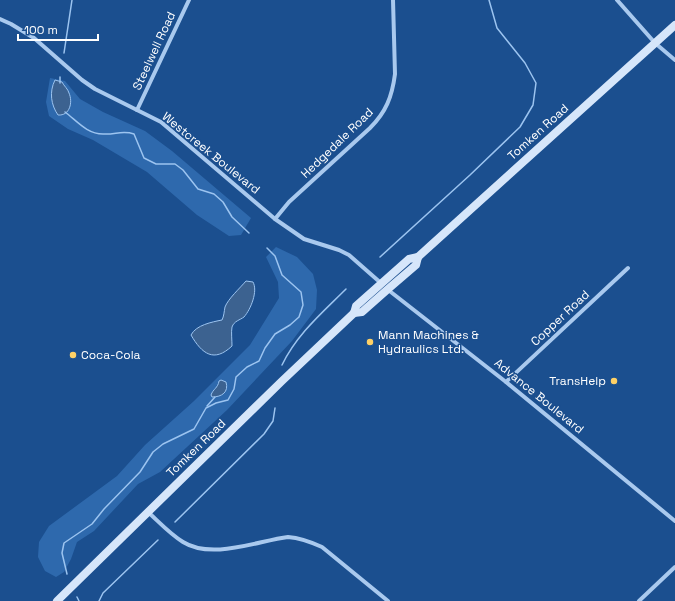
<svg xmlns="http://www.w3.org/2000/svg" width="675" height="601" font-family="'Space Grotesk',sans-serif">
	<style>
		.green { fill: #2e69ad }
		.water { fill: #3c6290; stroke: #9cc4f0 }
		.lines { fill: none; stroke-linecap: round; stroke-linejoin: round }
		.stream { stroke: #9cc4f0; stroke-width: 1.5 }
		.street { stroke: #a9c9ee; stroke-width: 4 }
		.secondary { stroke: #d6e6fa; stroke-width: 8 }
		.poi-dot { fill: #ffd166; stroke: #1b4f8f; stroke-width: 1.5 }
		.labels { text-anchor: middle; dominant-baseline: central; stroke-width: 3; stroke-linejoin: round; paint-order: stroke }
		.street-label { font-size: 12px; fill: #fff; stroke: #1b4f8f }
		.poi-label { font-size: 12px; fill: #fff; stroke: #1b4f8f; text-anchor: start }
	</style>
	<rect width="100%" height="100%" fill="#1b4f8f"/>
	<g class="green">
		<path d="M50 78 65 81 80 99 103 112 145 131 172 151 251 218 241 235 229 236 197 215 147 172 93 140 68 129 49 116 46 102Z"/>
		<path d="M276 247 297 257 313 274 317 290 316 309 292 341 227 410 160 472 138 484 94 531 77 542 71 559 64 572 56 577 45 571 38 557 39 542 49 526 117 476 145 445 194 401 250 345 279 298 278 282 266 257Z"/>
	</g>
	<g class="water">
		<path d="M55 80 62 82C64 86 68 89 69 93 73 102 70 116 58 115 51 105 49 92 55 80Z"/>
		<path d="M246 281 253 282C258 291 251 309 244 317 240 320 234 321 232 327 231 332 232 340 232 346 214 363 202 354 191 335 196 325 212 322 222 320 224 316 224 312 225 307 228 299 240 288 246 281Z"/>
		<path d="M221 380 226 382C229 392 222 397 212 397L211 395C213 389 218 388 219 381Z"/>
	</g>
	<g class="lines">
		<g class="stream">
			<path d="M64 53 72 0"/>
			<path d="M60 83V77"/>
			<path d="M65 112C77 121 87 134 103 134 115 135 122 130 134 134L144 158 156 164H175L183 170 198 189 214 194 223 202 232 217 249 233"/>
			<path d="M380 257 470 175 520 127 533 105 536 83 525 63 497 28 489 0"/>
			<path d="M282 365C297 334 322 313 346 289"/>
			<path d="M207 406 215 397"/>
			<path d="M175 522 264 434 273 421 275 408"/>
			<path d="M67 574 62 553 64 543 92 524 104 509 140 472 153 452 163 444 194 429 206 408 216 403 228 400 234 389 236 377 247 367 259 361 265 348 275 334 290 325 299 317 303 305 301 292 282 275 275 256 267 248"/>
			<path d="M77 597 79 601"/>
			<path d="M99 601 103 593 158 540"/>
		</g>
		<g class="street">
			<path d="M617 0 655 43 675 60"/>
			<path d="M0 19 11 24 34 38 82 80 95 89 161 122 275 219 304 239 339 250 349 255 382 284"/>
			<path d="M137 110 189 0"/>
			<path d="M275 219 289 202 370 128C386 112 392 97 395 74L393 0"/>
			<path d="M387 289 506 382 675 521"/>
			<path d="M506 382 628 268"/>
			<path d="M148 512C159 522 170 534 183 542 212 560 257 541 288 537 300 538 311 542 322 547L388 601"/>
			<path d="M639 601 675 567"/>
		</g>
		<g class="secondary">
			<path d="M354 313 362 312 388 289 416 265 418 257 429 247 675 25"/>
			<path d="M57 601 282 381 354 313 356 306 409 259 418 257"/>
		</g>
	</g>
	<g class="poi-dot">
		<circle cx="370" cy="342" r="4"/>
		<circle cx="73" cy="355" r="4"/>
		<circle cx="614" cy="381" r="4"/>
	</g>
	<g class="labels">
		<g class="street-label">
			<text transform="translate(154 51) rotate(-65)">Steelwell Road</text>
			<text transform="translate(538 132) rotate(-42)">Tomken Road</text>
			<text transform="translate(337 143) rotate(-44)">Hedgedale Road</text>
			<text transform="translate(211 153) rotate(39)">Westcreek Boulevard</text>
			<text transform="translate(560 318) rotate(-43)">Copper Road</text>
			<text transform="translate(539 396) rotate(39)">Advance Boulevard</text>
			<text transform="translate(196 448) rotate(-44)">Tomken Road</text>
		</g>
		<g class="poi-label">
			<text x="378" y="335">Mann Machines &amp;<tspan x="378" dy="14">Hydraulics Ltd.</tspan></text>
			<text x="81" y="355">Coca-Cola</text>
			<text x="606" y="381" text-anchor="end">TransHelp</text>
		</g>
	</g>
	<path d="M18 34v6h80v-6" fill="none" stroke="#ffffff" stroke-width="2"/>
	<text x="24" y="34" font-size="12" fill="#ffffff" stroke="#1b4f8f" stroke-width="3" paint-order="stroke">100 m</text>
</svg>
